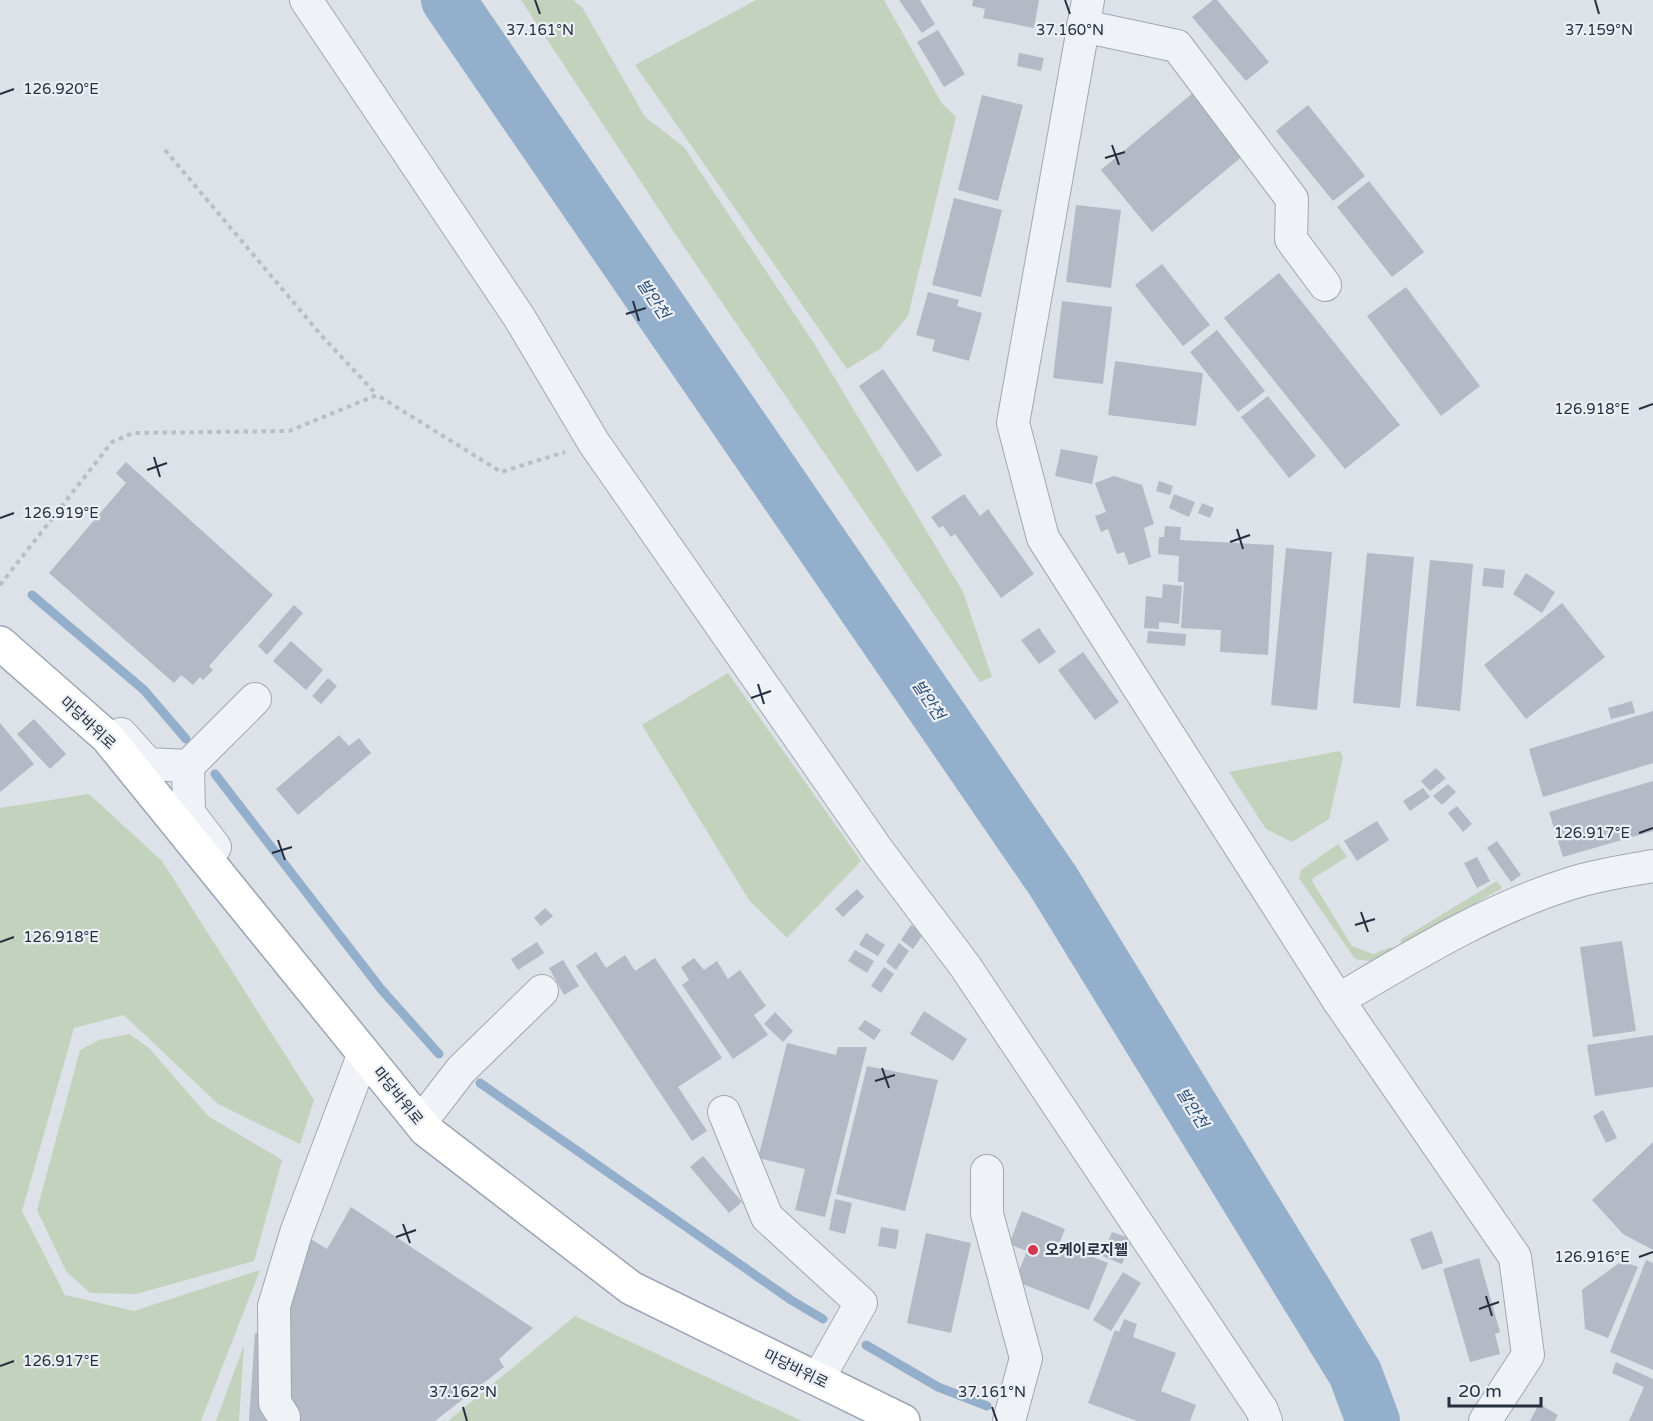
<svg xmlns="http://www.w3.org/2000/svg" width="1653" height="1421" font-family="'Varela Round','Noto Sans KR',sans-serif">
	<style>
		.green { fill: #c2d2bd }
		.lines { fill: none; stroke-linecap: round; stroke-linejoin: round }
		.stream { stroke: #94afcb; stroke-width: 9 }
		.river { stroke: #94afcb; stroke-width: 54 }
		.building { fill: #b3bac5 }
		.minor-casing { stroke: #a2a8b2; stroke-width: 34 }
		.major-casing { stroke: #9ba5b4; stroke-width: 36 }
		.path { stroke: #babfc6; stroke-width: 4; stroke-dasharray: 4.5 4.5; stroke-linecap: butt }
		.minor { stroke: #eff2f6; stroke-width: 32 }
		.major { stroke: #fff; stroke-width: 33 }
		.ticks { fill: none; stroke: #252f3f; stroke-width: 2 }
		.poi-dot { fill: #d7374f; stroke: #ecf0f5; stroke-width: 2 }
		.labels { text-anchor: middle; dominant-baseline: central; stroke-width: 4.5; stroke-linejoin: round; paint-order: stroke }
		.street-label { font-size: 15px; fill: #252f3f; stroke: #ecf0f5 }
		.poi-label { font-size: 15px; font-weight: bold; fill: #252f3f; stroke: #ecf0f5; text-anchor: start }
		.water-label { font-size: 16px; font-style: italic; fill: #2d4d76; stroke: #ecf0f5 }
		.ticks-label { font-size: 15px; text-anchor: middle; fill: #252f3f; stroke: #ecf0f5; stroke-width: 4.5; stroke-linejoin: round; paint-order: stroke }
	</style>
	<rect width="100%" height="100%" fill="#dde1e8"/>
	<g class="green">
		<path d="M521 0H573L582 7 645 117 684 147 813 342 963 592 992 677 980 682 674 232Z"/>
		<path d="M756 0H884L941 102 956 117 908 316 880 349 847 369 635 65Z"/>
		<path d="M728 673 861 861 787 938 749 900 642 725Z"/>
		<path d="M1340 751 1343 757 1329 819 1292 842 1266 829 1229 772Z"/>
		<path d="M89 794 162 861 314 1100 300 1144 218 1104 124 1015 74 1028 22 1211 65 1295 134 1311 260 1270 201 1421H0V808Z"/>
		<path d="M1338 844 1347 857 1312 879 1313 883 1352 946 1373 954 1391 947 1394 953 1374 962 1355 959 1299 878 1301 870Z"/>
		<path d="M1497 881 1502 888 1403 946 1400 940Z"/>
		<path d="M129 1034 149 1048 208 1116 282 1160 254 1261 136 1294 90 1293 66 1271 37 1210 80 1050 99 1040Z"/>
		<path d="M575 1316 802 1421H448Z"/>
		<path d="M244 1345 239 1421H216Z"/>
	</g>
	<g class="lines">
		<g class="stream">
			<path d="M32 595 144 690 186 739"/>
			<path d="M215 774 381 989 439 1054"/>
			<path d="M480 1083 791 1300 823 1319"/>
			<path d="M866 1345 938 1387 987 1406"/>
		</g>
		<path class="river" d="M448 0 1053 881 1355 1373 1373 1421"/>
	</g>
	<g class="building">
		<path d="M899 0H920L935 24 922 33Z"/>
		<path d="M973 0H1039L1034 28 983 18 985 9 972 6Z"/>
		<path d="M1213 0H1217L1269 62 1246 81 1192 17Z"/>
		<path d="M938 30 965 74 944 87 917 42Z"/>
		<path d="M1019 53 1044 58 1041 71 1017 66Z"/>
		<path d="M1194 92 1245 154 1152 232 1101 170Z"/>
		<path d="M982 95 1023 105 998 201 958 190Z"/>
		<path d="M1308 105 1365 176 1333 201 1276 131Z"/>
		<path d="M1369 181 1424 252 1392 277 1337 207Z"/>
		<path d="M954 198 1002 210 981 297 932 285Z"/>
		<path d="M1076 205 1121 210 1111 288 1066 282Z"/>
		<path d="M1162 264 1210 325 1183 346 1135 285Z"/>
		<path d="M1279 273 1400 425 1345 469 1224 318Z"/>
		<path d="M1406 287 1480 386 1441 416 1367 316Z"/>
		<path d="M928 292 959 300 957 306 982 313 969 361 932 351 935 340 916 335Z"/>
		<path d="M1062 301 1112 307 1103 384 1053 378Z"/>
		<path d="M1217 330 1265 391 1238 412 1190 352Z"/>
		<path d="M1115 361 1203 373 1196 426 1108 415Z"/>
		<path d="M883 369 942 455 917 472 859 386Z"/>
		<path d="M1268 396 1316 456 1289 478 1241 417Z"/>
		<path d="M1061 449 1098 456 1092 484 1055 476Z"/>
		<path d="M126 462 273 595 209 666 213 670 203 680 200 677 193 685 181 675 174 683 49 573 126 483 116 473Z"/>
		<path d="M1114 476 1142 485 1154 524 1144 528 1151 557 1129 565 1124 552 1117 554 1108 529 1101 532 1095 516 1106 512 1095 483Z"/>
		<path d="M1159 481 1173 486 1170 495 1156 491Z"/>
		<path d="M964 494 980 516 988 509 1034 574 1001 598 955 534 951 537 943 526 939 528 931 517Z"/>
		<path d="M1174 494 1195 502 1189 517 1169 508Z"/>
		<path d="M1202 503 1214 508 1210 518 1198 513Z"/>
		<path d="M1165 526 1181 527 1180 540 1274 545 1268 655 1220 652 1221 630 1181 628 1184 582H1178L1179 556 1158 554 1159 537H1164Z"/>
		<path d="M1286 548 1332 552 1317 710 1271 705Z"/>
		<path d="M1367 553 1414 557 1400 708 1353 703Z"/>
		<path d="M1430 560 1473 564 1460 711 1416 706Z"/>
		<path d="M1484 568 1505 570 1503 588 1482 586Z"/>
		<path d="M1526 573 1555 592 1542 613 1513 594Z"/>
		<path d="M1163 584 1182 586 1179 624 1159 622V629L1144 628 1146 596 1162 598Z"/>
		<path d="M1562 603 1605 657 1526 719 1484 665Z"/>
		<path d="M294 605 303 613 267 655 258 646Z"/>
		<path d="M1039 628 1056 652 1039 664 1021 640Z"/>
		<path d="M1148 631 1186 634 1185 646 1147 643Z"/>
		<path d="M291 641 323 670 306 690 273 661Z"/>
		<path d="M1083 652 1119 702 1095 720 1058 670Z"/>
		<path d="M328 678 337 686 321 704 312 696Z"/>
		<path d="M1632 701 1635 713 1611 719 1608 708Z"/>
		<path d="M1653 711V763L1543 797 1529 749Z"/>
		<path d="M34 719 66 754 50 769 17 734Z"/>
		<path d="M0 723 34 764 0 792Z"/>
		<path d="M339 735 349 746 359 738 371 753 298 815 276 789Z"/>
		<path d="M1436 768 1446 778 1430 791 1421 781Z"/>
		<path d="M1653 781V831L1563 857 1549 812Z"/>
		<path d="M1448 784 1456 792 1442 805 1433 796Z"/>
		<path d="M1423 788 1430 797 1410 811 1403 801Z"/>
		<path d="M1457 806 1472 824 1463 832 1448 813Z"/>
		<path d="M1377 821 1389 840 1357 861 1344 841Z"/>
		<path d="M1497 841 1521 875 1511 882 1487 848Z"/>
		<path d="M1477 857 1490 881 1477 888 1464 863Z"/>
		<path d="M857 889 864 897 843 917 835 909Z"/>
		<path d="M545 908 553 916 541 926 534 918Z"/>
		<path d="M911 925 924 933 913 949 901 940Z"/>
		<path d="M866 933 885 945 878 956 859 945Z"/>
		<path d="M1622 941 1636 1031 1593 1037 1580 947Z"/>
		<path d="M537 942 544 953 518 970 511 959Z"/>
		<path d="M899 943 909 951 896 970 886 962Z"/>
		<path d="M855 950 874 961 867 973 848 961Z"/>
		<path d="M596 952 606 968 625 955 635 971 655 958 722 1058 678 1087 707 1131 692 1141 576 966Z"/>
		<path d="M694 958 704 970 717 961 728 979 740 970 766 1006 754 1015 768 1035 733 1059 682 985 689 980 681 967Z"/>
		<path d="M563 960 579 986 564 995 549 968Z"/>
		<path d="M884 967 894 974 881 993 871 986Z"/>
		<path d="M924 1011 967 1039 953 1061 910 1034Z"/>
		<path d="M775 1012 793 1031 783 1042 764 1024Z"/>
		<path d="M865 1020 881 1030 874 1040 858 1029Z"/>
		<path d="M1653 1035V1087L1595 1096 1587 1045Z"/>
		<path d="M787 1043 836 1055 838 1047H867L825 1217 795 1210 805 1169 758 1158Z"/>
		<path d="M867 1066 938 1080 905 1211 836 1194Z"/>
		<path d="M1603 1110 1617 1138 1606 1143 1593 1116Z"/>
		<path d="M1653 1142V1250L1623 1234 1592 1200Z"/>
		<path d="M703 1156 742 1202 729 1213 690 1167Z"/>
		<path d="M835 1199 852 1203 845 1234 829 1230Z"/>
		<path d="M351 1207 533 1328 499 1359 504 1367 435 1421H249L255 1333 284 1331 306 1236 327 1249Z"/>
		<path d="M1022 1211 1065 1229 1059 1244 1108 1263 1089 1310 1015 1281 1027 1251 1009 1244Z"/>
		<path d="M881 1227 899 1230 896 1249 878 1246Z"/>
		<path d="M1432 1231 1443 1263 1422 1270 1410 1239Z"/>
		<path d="M1112 1232 1132 1239 1122 1264 1102 1256Z"/>
		<path d="M926 1233 971 1243 951 1333 907 1323Z"/>
		<path d="M1479 1258 1500 1332 1495 1334 1500 1354 1470 1362 1443 1269Z"/>
		<path d="M1646 1260 1653 1263V1370L1610 1352Z"/>
		<path d="M1622 1261 1638 1267 1608 1338 1585 1329 1582 1290Z"/>
		<path d="M1123 1272 1141 1283 1111 1331 1093 1320Z"/>
		<path d="M1124 1319 1137 1324 1133 1337 1176 1353 1161 1391 1196 1405 1190 1421H1137L1088 1403 1115 1330 1119 1332Z"/>
		<path d="M1616 1362 1653 1379V1421H1629L1644 1387 1612 1373Z"/>
		<path d="M1539 1404 1558 1415 1555 1421H1530Z"/>
	</g>
	<g class="lines">
		<g class="minor-casing">
			<g id="minor">
				<path d="M306 0 519 317 594 443 879 852 965 966 1262 1410 1266 1421"/>
				<path d="M1088 0 1013 423 1043 538 1338 1000 1515 1257 1528 1355 1485 1421"/>
				<path d="M1083 26 1177 46 1292 199 1291 239 1325 285"/>
				<path d="M121 734 148 764 188 766"/>
				<path d="M215 847 189 813 188 766 255 699"/>
				<path d="M1338 1000C1414 955 1488 909 1572 883 1598 875 1626 871 1653 866"/>
				<path d="M724 1112 767 1217 861 1303 818 1379"/>
				<path d="M420 1123 461 1070 542 991"/>
				<path d="M987 1171V1214L1026 1358 1009 1421"/>
				<path d="M284 1417 275 1403 274 1306 296 1233 364 1053"/>
			</g>
		</g>
		<g class="major-casing">
			<path id="major" d="M0 643 107 737 426 1130 631 1288 903 1421"/>
		</g>
		<g class="path">
			<path d="M165 150 321 335 377 395"/>
			<path d="M0 585 112 442 133 433 289 431 377 395 501 472 565 452"/>
		</g>
		<use href="#minor" class="minor"/>
		<use href="#major" class="major"/>
	</g>
	<path class="ticks" d="M535 0 540 14M1065 0 1070 14M1595 0 1599 14M0 94 14 89M1112 145 1119 165M1105 158 1125 152M633 301 639 321M626 314 646 308M1639 409 1653 404M154 457 160 477M147 470 167 463M0 518 14 513M1237 529 1243 549M1230 542 1250 535M758 684 764 704M751 698 771 691M1639 833 1653 828M278 840 285 860M272 853 292 847M1361 912 1368 932M1355 925 1375 919M0 942 14 937M882 1068 889 1088M875 1081 895 1075M403 1224 410 1243M396 1237 416 1230M1639 1257 1653 1252M1486 1296 1492 1316M1479 1309 1499 1302M0 1366 14 1361M463 1407 467 1421M992 1407 997 1421"/>
	<circle class="poi-dot" cx="1033" cy="1250" r="6"/>
	<g class="labels">
		<g class="street-label">
			<text transform="translate(88 723) rotate(43)">마당바위로</text>
			<text transform="translate(398 1096) rotate(51)">마당바위로</text>
			<text transform="translate(796 1369) rotate(26)">마당바위로</text>
		</g>
		<g class="poi-label">
			<text x="1045" y="1250">오케이로지웰</text>
		</g>
		<g class="water-label">
			<text transform="translate(653 299) rotate(56)">발안천</text>
			<text transform="translate(928 700) rotate(56)">발안천</text>
			<text transform="translate(1192 1108) rotate(58)">발안천</text>
		</g>
	</g>
	<g class="ticks-label">
		<text x="540" y="35">37.161°N</text>
		<text x="1070" y="35">37.160°N</text>
		<text x="1599" y="35">37.159°N</text>
		<text x="61" y="94">126.920°E</text>
		<text x="1592" y="414">126.918°E</text>
		<text x="61" y="518">126.919°E</text>
		<text x="1592" y="838">126.917°E</text>
		<text x="61" y="942">126.918°E</text>
		<text x="1592" y="1262">126.916°E</text>
		<text x="61" y="1366">126.917°E</text>
		<text x="463" y="1397">37.162°N</text>
		<text x="992" y="1397">37.161°N</text>
	</g>
	<path d="M1449 1397v9h92v-9" fill="none" stroke="#252f3f" stroke-width="3"/>
	<text x="1458" y="1397" font-size="18" fill="#252f3f" stroke="#ecf0f5" stroke-width="4.5" paint-order="stroke">20 m</text>
</svg>
